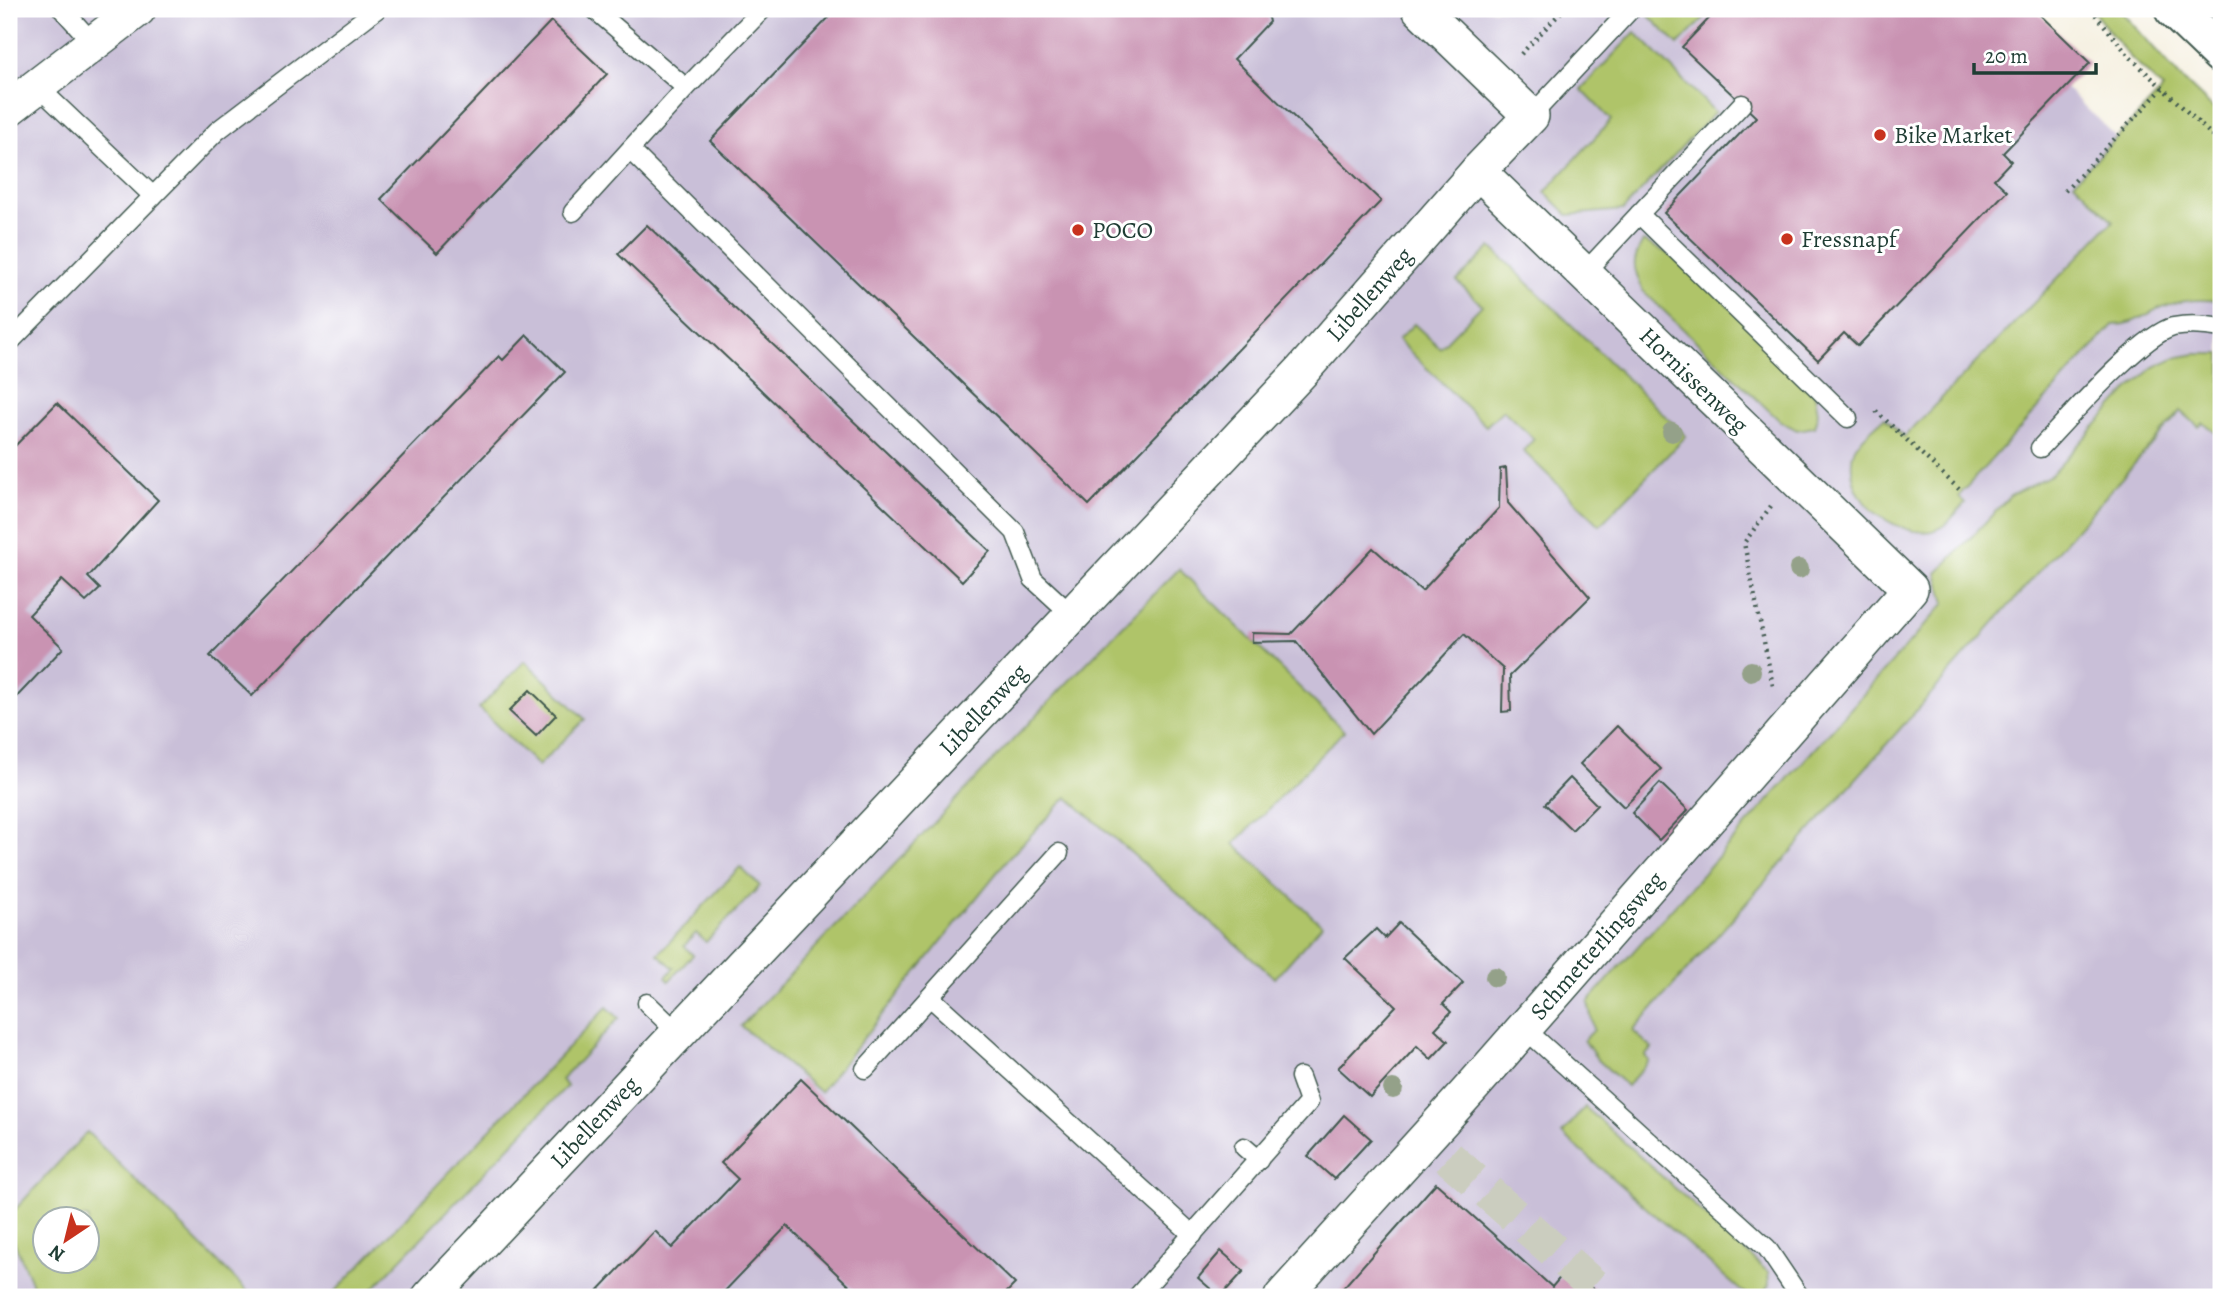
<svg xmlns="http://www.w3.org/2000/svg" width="2230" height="1306" font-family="Alegreya,serif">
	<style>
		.industrial { fill: #c9bfd8; fill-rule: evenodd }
		.green { fill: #afc469; stroke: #67804e; stroke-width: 2; fill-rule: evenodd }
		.building { fill: #c993b2 }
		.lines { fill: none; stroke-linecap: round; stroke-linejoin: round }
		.street-tunnel { stroke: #cbcdbf; stroke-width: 35; stroke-dasharray: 35 18; stroke-linecap: butt }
		.lane-casing { stroke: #3f584e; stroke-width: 21 }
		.street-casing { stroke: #3f584e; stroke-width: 38 }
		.primary-casing { stroke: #3f584e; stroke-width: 42 }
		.path { stroke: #3f584e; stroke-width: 4.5; stroke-dasharray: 2 5; stroke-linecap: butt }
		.lane { stroke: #fff; stroke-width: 18 }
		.street { stroke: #fff; stroke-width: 35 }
		.primary { stroke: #fff; stroke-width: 38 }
		.tree { fill: #94a189 }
		.poi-dot { fill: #c8321e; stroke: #fff; stroke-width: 2.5 }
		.labels { text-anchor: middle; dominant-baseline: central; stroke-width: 6; stroke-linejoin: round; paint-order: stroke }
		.poi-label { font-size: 24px; fill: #1f3d34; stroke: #fff; text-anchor: start }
		.street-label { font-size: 24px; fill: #1f3d34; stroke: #fff }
	</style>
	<rect width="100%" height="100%" fill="#fff"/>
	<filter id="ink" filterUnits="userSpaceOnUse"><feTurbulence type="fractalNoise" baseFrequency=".0143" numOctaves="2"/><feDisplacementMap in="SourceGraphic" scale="14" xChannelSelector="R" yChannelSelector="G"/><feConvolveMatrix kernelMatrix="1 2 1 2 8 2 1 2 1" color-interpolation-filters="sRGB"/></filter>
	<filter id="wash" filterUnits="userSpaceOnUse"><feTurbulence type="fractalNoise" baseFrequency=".00686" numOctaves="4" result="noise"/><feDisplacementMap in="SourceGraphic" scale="28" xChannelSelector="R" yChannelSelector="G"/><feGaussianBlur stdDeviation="1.57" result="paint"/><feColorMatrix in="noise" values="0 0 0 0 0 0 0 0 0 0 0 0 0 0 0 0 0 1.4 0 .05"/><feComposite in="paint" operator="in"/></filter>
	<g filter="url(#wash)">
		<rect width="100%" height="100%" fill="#f6f1e2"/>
		<path class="industrial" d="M9 9H1985L2221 240V1297H9ZM46 1218H88V1260H46Z"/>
		<g class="green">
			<path d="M1656 9H1713L1678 45 1649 16Z"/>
			<path d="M2091 9H2119L2180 77 2221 116V301C2200 299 2180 299 2160 308 2142 316 2134 325 2113 325L1962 492 1959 497 1965 503C1958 510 1950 522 1942 527 1919 542 1874 519 1861 497 1853 484 1849 465 1854 450 1857 441 1876 425 1884 418L1904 437 2113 221 2074 182 2163 89 2129 56Z"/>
			<path d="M1635 32 1715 112 1623 210 1568 215 1545 192 1611 120 1581 89Z"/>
			<path d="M1643 241 1689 264 1815 395 1818 413 1814 427 1797 430 1780 421 1643 291C1633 267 1631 263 1643 241Z"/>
			<path d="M1491 247 1686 436 1600 525 1523 451 1534 439 1503 410 1486 426 1398 340 1414 324 1440 348 1482 305 1457 281Z"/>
			<path d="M2196 354H2221V428L2216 433 2203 423 2199 427 2181 411 1633 1031 1652 1048 1645 1056 1649 1061 1627 1086 1597 1059 1584 1040 1594 1030 1588 1002 1945 603 1937 573 2010 496 2051 475 2126 392 2154 367 2174 358Z"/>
			<path d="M1179 569 1344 731 1234 844 1322 925 1275 978 1067 797 1007 860 820 1092 741 1026 1069 681Z"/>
			<path d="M525 661 585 719 538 766 479 708Z"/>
			<path d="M740 867 760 886 706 942 696 933 684 946 693 955 669 981 666 977 674 968 658 954Z"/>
			<path d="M607 1007 619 1018 561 1080 567 1086 365 1297H330Z"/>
			<path d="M1585 1107 1768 1272 1769 1285 1763 1293 1753 1297 1741 1291 1562 1134Z"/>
			<path d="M87 1132 253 1297H37L9 1229V1216ZM46 1218H88V1260H46Z"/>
		</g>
		<g id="blocks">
			<g class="building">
				<path d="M837 9H1266L1269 22 1234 59 1381 201 1089 505 710 141Z"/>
				<path d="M1718 9H2034L2090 63 2003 153 2011 161 1994 179 2007 191 1858 346 1844 333 1818 360 1664 213 1756 117 1682 47Z"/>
				<path d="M551 21 607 74 437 253 381 199Z"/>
				<path d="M647 225 990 551 962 581 618 254Z"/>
				<path d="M527 335 565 372 252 696 210 656 499 356 503 360Z"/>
				<path d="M57 403 158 500 88 577 100 589 86 602 62 580 29 615 63 648 9 705V540L14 535 9 529V452Z"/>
				<path d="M1506 468 1508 503 1590 597 1510 676 1511 711 1502 712 1503 669 1464 634 1371 734 1296 641 1252 642V633L1291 634 1373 548 1422 591 1499 508 1500 469Z"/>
				<path d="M530 690 556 715 536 736 509 711Z"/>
				<path d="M1617 726 1661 769 1624 807 1580 764Z"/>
				<path d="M1570 778 1597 805 1572 830 1545 804Z"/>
				<path d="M1660 783 1688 810 1659 840 1632 813Z"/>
				<path d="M1399 923 1463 983 1443 1004 1451 1012 1435 1029 1448 1041 1431 1059 1417 1046 1370 1097 1338 1068 1396 1006 1345 958 1376 929 1385 938Z"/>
				<path d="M801 1079 1015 1284 1002 1297H861L787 1226 721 1295 723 1297H592L655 1231 672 1248 738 1179 721 1163Z"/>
				<path d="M1344 1115 1371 1139 1334 1179 1308 1156Z"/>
				<path d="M1436 1183 1552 1287 1569 1267 1603 1297H1335Z"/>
				<path d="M1221 1251 1244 1271 1220 1297 1198 1278Z"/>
			</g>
		</g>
	</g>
	<g filter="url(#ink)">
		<use href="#blocks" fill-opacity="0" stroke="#3f584e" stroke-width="2"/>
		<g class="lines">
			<path class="street-tunnel" d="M1448 1157 1606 1297"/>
			<g class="lane-casing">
				<g id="lane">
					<path d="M62 9 93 43"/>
					<path d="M594 9 686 88"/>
					<path d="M37 86 153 196"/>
					<path d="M1531 116 1631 9"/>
					<path d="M630 150 1015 532 1033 579 1072 615"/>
					<path d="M573 212 686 88 763 9"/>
					<path d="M1639 214 1848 418"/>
					<path d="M1584 273 1742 104"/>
					<path d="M9 343 217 131 377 9"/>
					<path d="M2040 448C2066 421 2141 335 2173 327 2189 324 2205 325 2221 328"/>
					<path d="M930 997 1193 1235"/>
					<path d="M647 1003 678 1033"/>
					<path d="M1524 1028 1767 1248 1800 1297"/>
					<path d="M865 1069 1059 853"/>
					<path d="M1244 1147 1259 1160"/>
					<path d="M1137 1297 1309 1102 1300 1077"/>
				</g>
			</g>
			<g class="street-casing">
				<g id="street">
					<path d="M9 108 138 9"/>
					<path id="s1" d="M430 1297 1301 372 1478 171 1531 116 1420 9"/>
					<path id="s2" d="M1282 1297 1475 1084 1910 589 1478 171"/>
				</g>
			</g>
			<g class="primary-casing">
				<path id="primary" d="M2174 9 2221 54"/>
			</g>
			<g class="path">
				<path d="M2091 9 2129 56 2221 144"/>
				<path d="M1521 54 1564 9"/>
				<path d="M2065 191 2163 88"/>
				<path d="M1876 411 1962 492"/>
				<path d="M1771 506 1744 543 1773 686"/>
			</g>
			<use href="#lane" class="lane"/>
			<use href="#street" class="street"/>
			<use href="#primary" class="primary"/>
		</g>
		<g class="tree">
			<circle cx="1672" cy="432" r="10"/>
			<circle cx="1799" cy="569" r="10"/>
			<circle cx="1751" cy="671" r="10"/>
			<circle cx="1495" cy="977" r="10"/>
			<circle cx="1393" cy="1089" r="10"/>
		</g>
	</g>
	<g class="poi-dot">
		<circle cx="1880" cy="135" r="7"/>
		<circle cx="1078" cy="230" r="7"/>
		<circle cx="1787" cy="239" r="7"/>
	</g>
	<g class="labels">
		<g class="poi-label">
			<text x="1894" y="135">Bike Market</text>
			<text x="1092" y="230">POCO</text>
			<text x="1801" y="239">Fressnapf</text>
		</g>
		<g class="street-label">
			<text stroke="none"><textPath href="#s1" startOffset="1374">Libellenweg</textPath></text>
			<text transform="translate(1694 380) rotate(44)">Hornissenweg</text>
			<text stroke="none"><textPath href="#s1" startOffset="807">Libellenweg</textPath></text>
			<text stroke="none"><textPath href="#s2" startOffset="472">Schmetterlingsweg</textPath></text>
			<text stroke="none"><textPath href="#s1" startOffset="240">Libellenweg</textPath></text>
		</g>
	</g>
	<rect width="2230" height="1306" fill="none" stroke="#fff" stroke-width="35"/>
	<g transform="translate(66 1240) rotate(215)"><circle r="33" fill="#ffffff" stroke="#a5b1ae" stroke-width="2"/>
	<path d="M0-5L12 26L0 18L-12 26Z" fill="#c8321e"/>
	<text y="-10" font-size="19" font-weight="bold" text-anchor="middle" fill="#1f3d34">N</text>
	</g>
	<path d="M1974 63v10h122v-10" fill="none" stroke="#1f3d34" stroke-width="3.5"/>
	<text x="1985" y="63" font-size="21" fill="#1f3d34" stroke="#ffffff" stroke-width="5" paint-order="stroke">20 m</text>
</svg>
